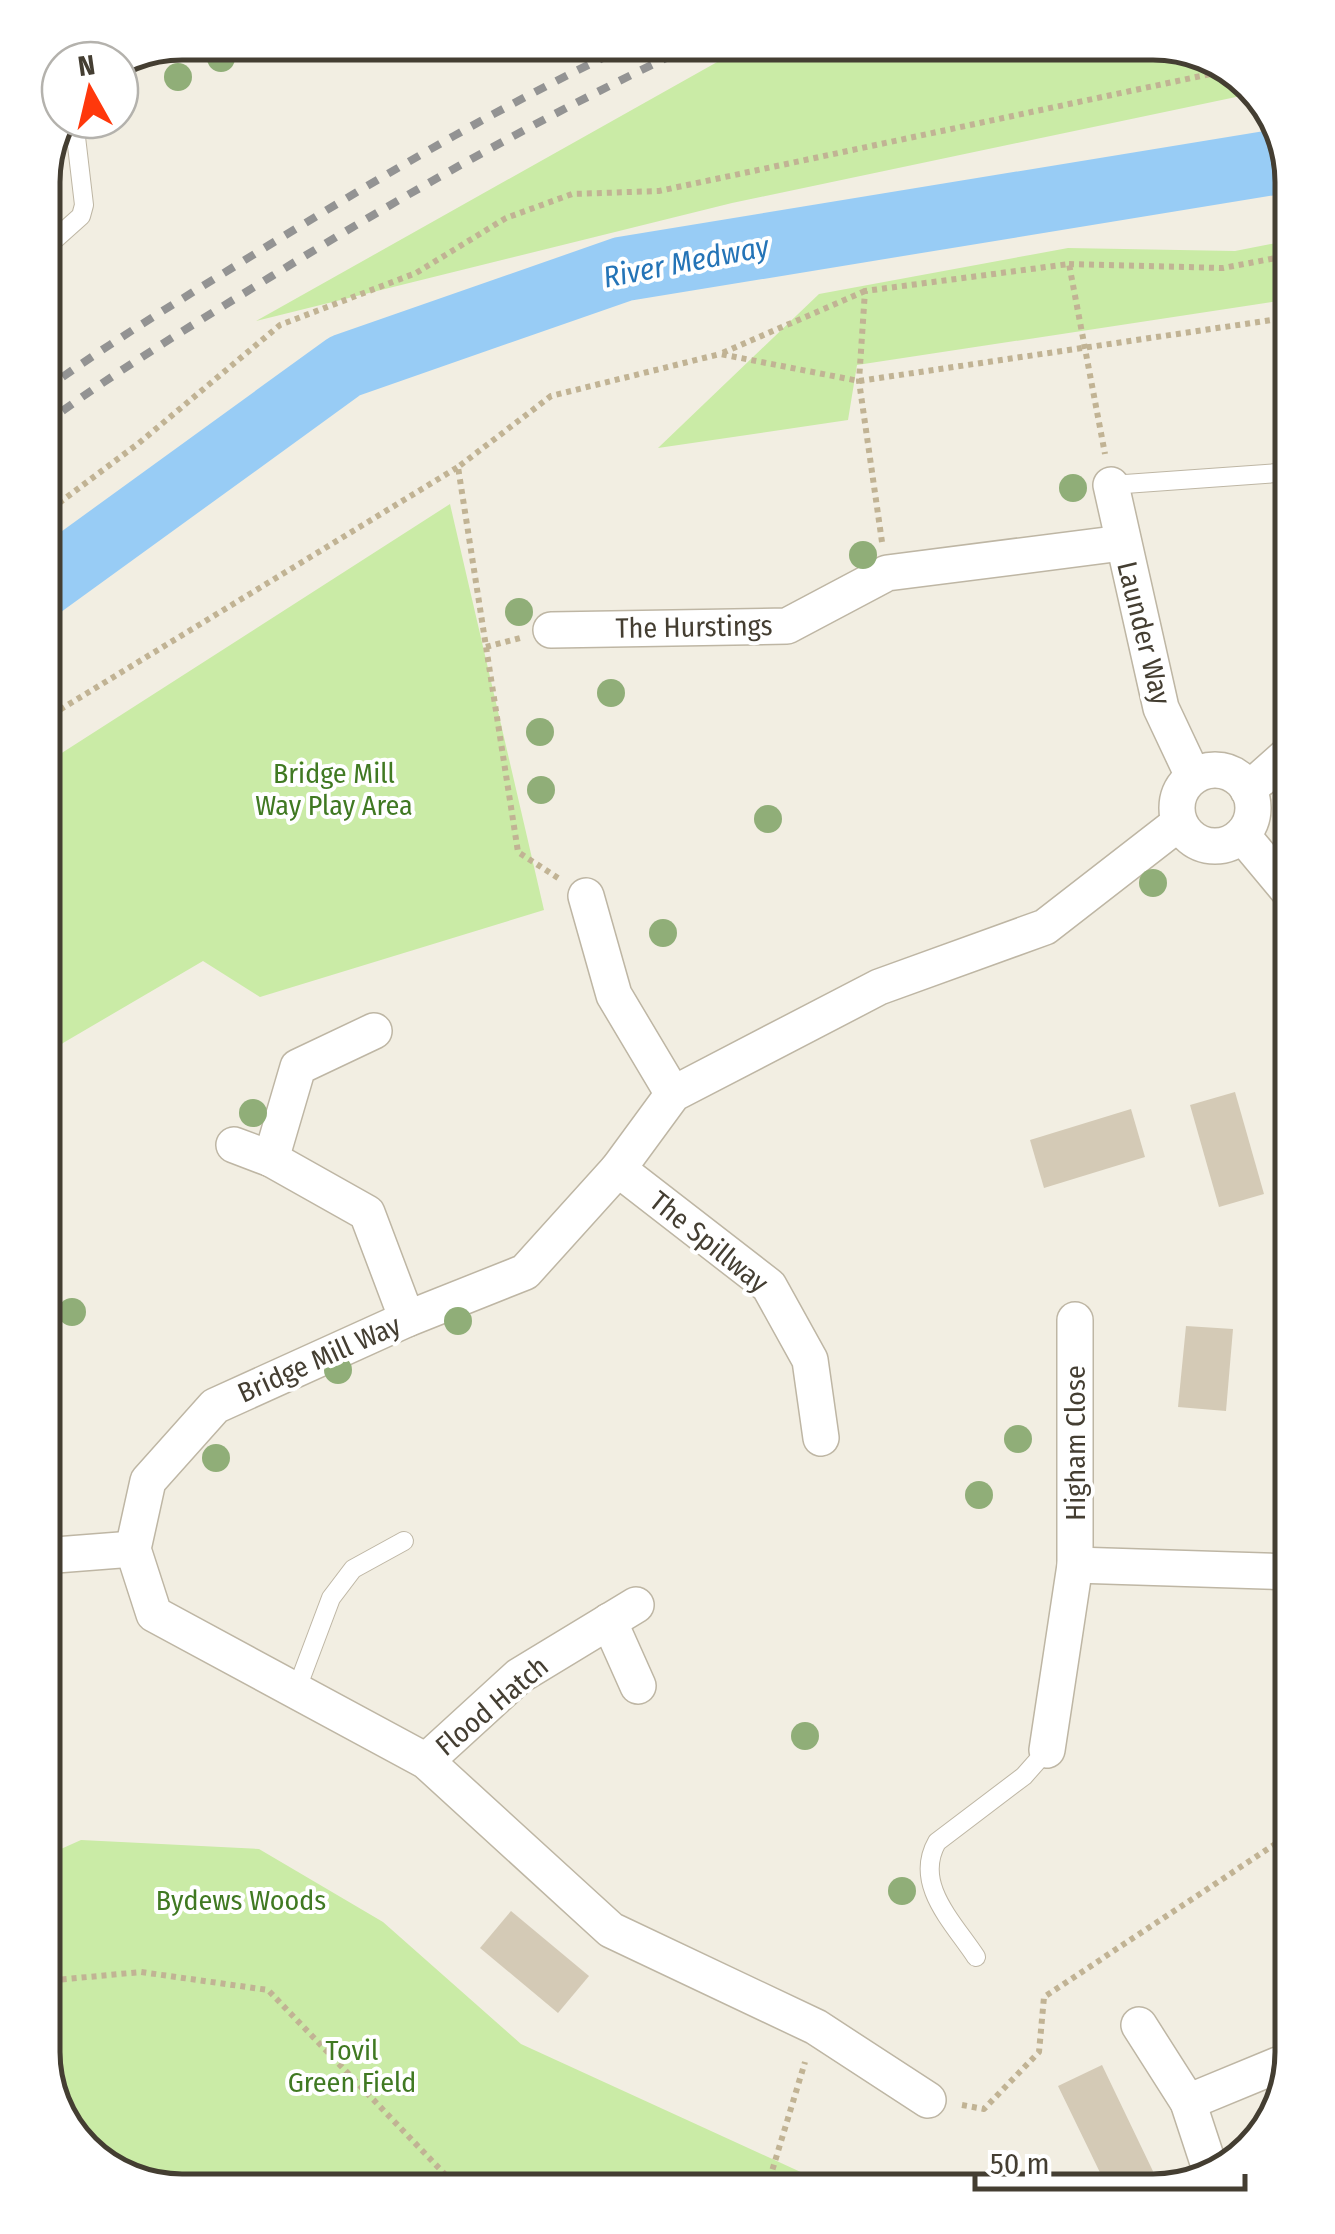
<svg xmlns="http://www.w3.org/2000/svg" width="1335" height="2234" font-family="'Fira Sans Condensed',sans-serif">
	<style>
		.green { fill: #caeba6 }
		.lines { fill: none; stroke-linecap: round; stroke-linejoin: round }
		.river { stroke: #98ccf5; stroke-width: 65 }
		.building { fill: #d4cab6 }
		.lane-casing { stroke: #beb6a4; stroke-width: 20 }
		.street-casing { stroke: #beb6a4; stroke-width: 38 }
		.path { stroke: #c1b394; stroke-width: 6; stroke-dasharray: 5 5; stroke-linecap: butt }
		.lane { stroke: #fff; stroke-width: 18 }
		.street { stroke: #fff; stroke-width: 35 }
		.rail { stroke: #939393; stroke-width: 8; stroke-dasharray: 12 12; stroke-linecap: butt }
		.tree { fill: #90ae78 }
		.labels { text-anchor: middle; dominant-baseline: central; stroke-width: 8; stroke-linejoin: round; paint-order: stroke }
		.street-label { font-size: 28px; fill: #443e32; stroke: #fff }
		.park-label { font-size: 28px; fill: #407922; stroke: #fff }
		.water-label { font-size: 30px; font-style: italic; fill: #2474b7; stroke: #fff }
		.rim { fill: none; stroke: #443e32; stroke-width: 5 }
	</style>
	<rect width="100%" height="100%" fill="#f2eee2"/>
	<g class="green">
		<path d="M751 43H1163L1231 66 1255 93 732 203 256 321Z"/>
		<path d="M1292 240V299L857 365 848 420 658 448 819 294 1068 248 1235 251Z"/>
		<path d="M450 504 544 910 260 997 203 961 63 1043 43 1062V765Z"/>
		<path d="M81 1840 259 1849 383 1922 521 2044 842 2191H173L105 2168 57 2113 43 2052V1857Z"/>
	</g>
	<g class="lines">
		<path class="river" d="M43 585 345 366 623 269 1288 160"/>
	</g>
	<g class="building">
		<path d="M1235 1092 1264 1194 1219 1207 1190 1105Z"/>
		<path d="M1131 1109 1145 1157 1044 1188 1030 1140Z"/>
		<path d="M1186 1326 1233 1329 1226 1411 1178 1407Z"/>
		<path d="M511 1911 589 1976 558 2013 480 1948Z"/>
		<path d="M1102 2065 1162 2190 1118 2191 1115 2185 1108 2189 1058 2086Z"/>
	</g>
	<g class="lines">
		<g class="lane-casing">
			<g id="lane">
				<path d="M43 250 81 216 84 205 74 120"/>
				<path d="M1111 485 1292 472"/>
				<path d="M296 1691 331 1598 353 1569 404 1541"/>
				<path d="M976 1957C953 1922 913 1884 937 1842L1024 1776 1047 1750"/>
			</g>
		</g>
		<g class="street-casing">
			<g id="street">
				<path d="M1111 485 1161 708 1193 776"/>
				<path d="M551 630 787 626 887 573 1122 543"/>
				<circle cx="1215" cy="808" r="38"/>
				<path d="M1248 790 1292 751"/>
				<path d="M1242 835 1292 895"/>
				<path d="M586 896 614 995 673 1094"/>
				<path d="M234 1145 271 1159 367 1213 407 1319"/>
				<path d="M271 1159 298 1067 374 1031"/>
				<path d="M618 1169 769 1286 810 1360 821 1438"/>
				<path d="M43 1556 133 1549"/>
				<path d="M1075 1565 1292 1572"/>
				<path d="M609 1621 638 1686"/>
				<path d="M1047 1750 1075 1565V1320"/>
				<path d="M426 1761 519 1676 636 1605"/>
				<path d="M1139 2025 1188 2102 1213 2178"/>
				<path d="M928 2100 816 2027 611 1930 426 1761 154 1614 133 1549 148 1481 215 1406 407 1319 525 1272 618 1169 673 1094 879 987 1045 927 1179 823"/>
				<path d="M1188 2102 1290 2060"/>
			</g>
		</g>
		<g class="path">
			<path d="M1069 264 1223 268 1292 255"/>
			<path d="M865 291 720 354 859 381 1292 317"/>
			<path d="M43 515 139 443 280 325 416 273 506 218 572 194 659 191 1234 69"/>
			<path d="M882 542 859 381 865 291 1069 264 1105 454"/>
			<path d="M486 647 520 638"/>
			<path d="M43 720 458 467"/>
			<path d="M558 878 518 852 458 467 551 396 720 354"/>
			<path d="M43 1986 56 1980 141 1972 268 1990 461 2191"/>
			<path d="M962 2105 984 2109 1039 2052 1044 1997 1292 1833"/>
			<path d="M795 2191 769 2181 805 2062"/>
		</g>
		<use href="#lane" class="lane"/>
		<use href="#street" class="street"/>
		<g class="rail">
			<path d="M43 391C113 340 187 296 261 250 382 176 505 103 634 43"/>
			<path d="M43 425C116 371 194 324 272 276 410 191 550 112 698 43"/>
		</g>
	</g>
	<g class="tree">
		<circle cx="221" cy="58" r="14"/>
		<circle cx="178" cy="77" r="14"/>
		<circle cx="1073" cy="488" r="14"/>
		<circle cx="863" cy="555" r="14"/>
		<circle cx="519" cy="612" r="14"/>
		<circle cx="611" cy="693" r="14"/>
		<circle cx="540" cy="732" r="14"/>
		<circle cx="541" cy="790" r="14"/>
		<circle cx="768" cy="819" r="14"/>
		<circle cx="1153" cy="883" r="14"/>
		<circle cx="663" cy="933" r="14"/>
		<circle cx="253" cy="1113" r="14"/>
		<circle cx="72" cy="1312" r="14"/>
		<circle cx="458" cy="1321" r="14"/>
		<circle cx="338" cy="1370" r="14"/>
		<circle cx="1018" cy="1439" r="14"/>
		<circle cx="216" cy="1458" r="14"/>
		<circle cx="979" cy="1495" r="14"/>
		<circle cx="805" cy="1736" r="14"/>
		<circle cx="902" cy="1891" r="14"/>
	</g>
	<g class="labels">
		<g class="street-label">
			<text transform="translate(694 627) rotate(-1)">The Hurstings</text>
			<text transform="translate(1144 633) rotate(76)">Launder Way</text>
			<text transform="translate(709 1242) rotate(39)">The Spillway</text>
			<text transform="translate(319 1359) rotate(-24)">Bridge Mill Way</text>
			<text transform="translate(1075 1443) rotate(-90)">Higham Close</text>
			<text transform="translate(492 1706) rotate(-40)">Flood Hatch</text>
		</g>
		<g class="park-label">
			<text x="334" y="773">Bridge Mill<tspan x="334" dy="32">Way Play Area</tspan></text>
			<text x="241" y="1900">Bydews Woods</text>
			<text x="352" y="2050">Tovil<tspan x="352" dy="32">Green Field</tspan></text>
		</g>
		<g class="water-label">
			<text transform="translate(686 262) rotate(-11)">River Medway</text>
		</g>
	</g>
	<path d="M0 0H1335V2234H0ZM182 60H1153A122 122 0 0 1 1275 182V2052A122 122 0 0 1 1153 2174H182A122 122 0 0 1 60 2052V182A122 122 0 0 1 182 60Z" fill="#fff" fill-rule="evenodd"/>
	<path class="rim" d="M182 60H1153A122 122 0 0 1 1275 182V2052A122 122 0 0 1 1153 2174H182A122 122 0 0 1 60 2052V182A122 122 0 0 1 182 60Z"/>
	<g transform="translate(90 90) rotate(352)"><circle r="48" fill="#ffffff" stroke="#b4b2ad" stroke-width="2.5"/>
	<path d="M0-8L18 38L0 25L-18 38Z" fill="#ff380c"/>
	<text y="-15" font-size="28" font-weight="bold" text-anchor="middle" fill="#443e32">N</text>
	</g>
	<path d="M975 2174v15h270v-15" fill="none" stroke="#443e32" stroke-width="5"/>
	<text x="990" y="2174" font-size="30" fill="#443e32" stroke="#ffffff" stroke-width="8" paint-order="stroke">50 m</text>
</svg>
